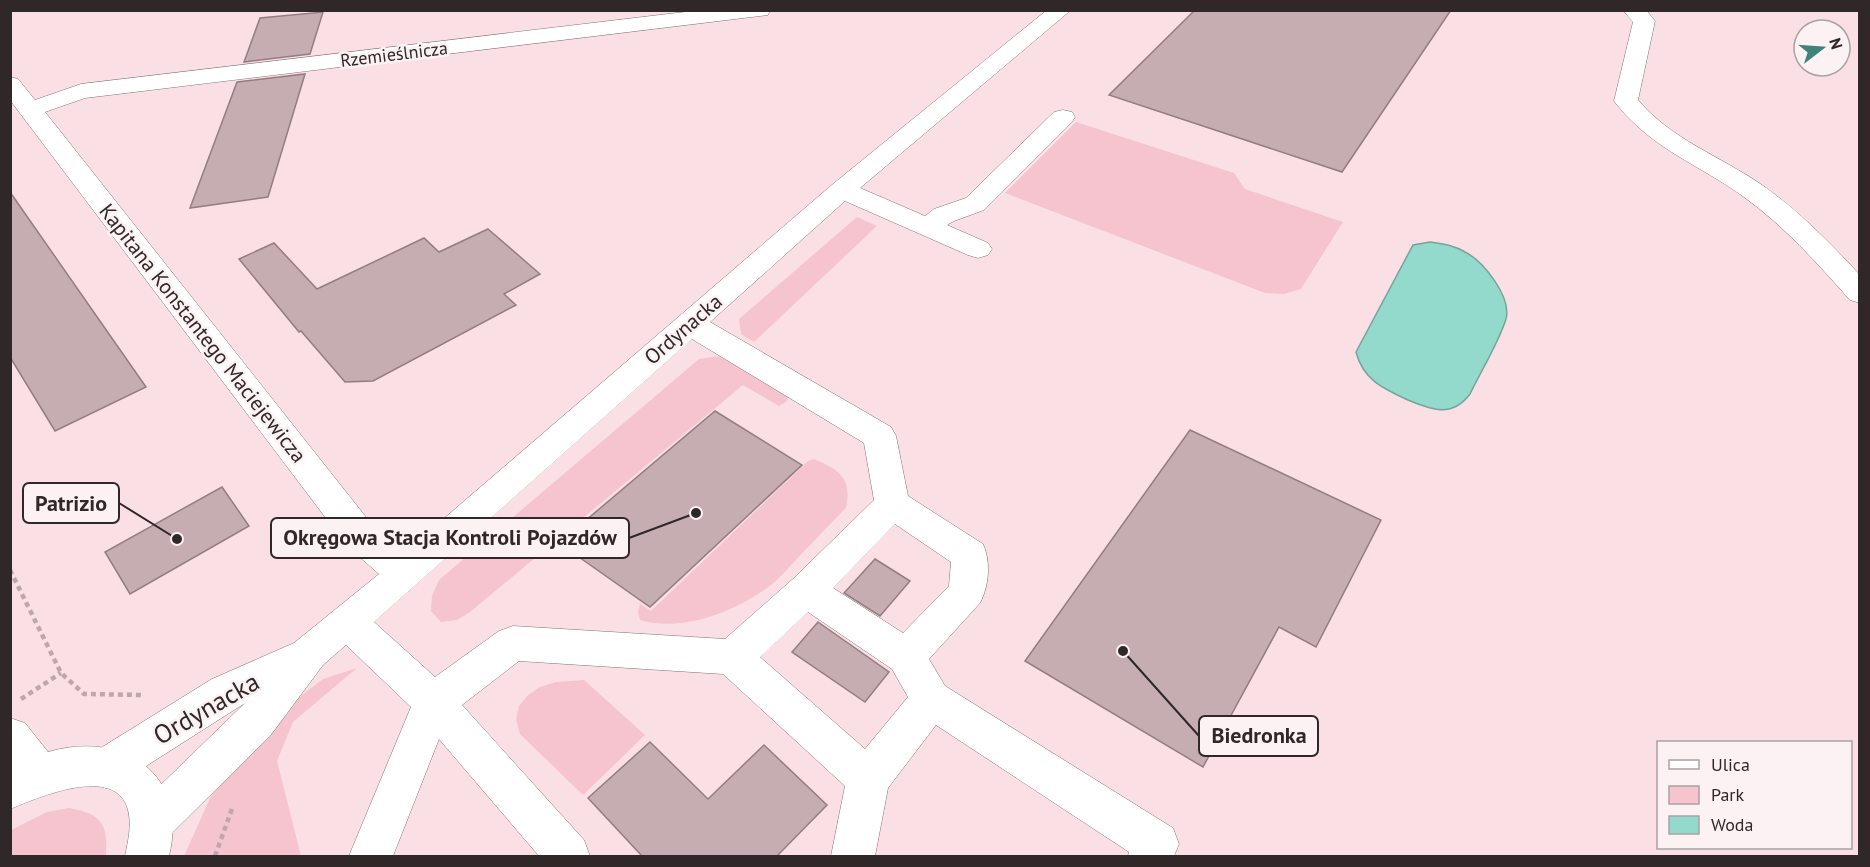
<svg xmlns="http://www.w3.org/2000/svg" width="1870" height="867" font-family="'PT Sans',sans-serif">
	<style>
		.green { fill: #f5c4ce }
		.water { fill: #93d9cc; stroke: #75a49b; stroke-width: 1.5 }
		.building { fill: #c5adb1; stroke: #947d82; stroke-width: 1.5 }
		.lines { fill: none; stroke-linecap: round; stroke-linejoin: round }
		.minor-casing { stroke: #877075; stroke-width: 1 }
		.major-casing { stroke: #877075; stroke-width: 1 }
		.path { stroke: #bca7ab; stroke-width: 4.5; stroke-dasharray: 5 4; stroke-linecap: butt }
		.minor { fill: #fff; fill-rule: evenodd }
		.major { fill: #fff; fill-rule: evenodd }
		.labels { text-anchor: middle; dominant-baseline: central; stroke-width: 5; stroke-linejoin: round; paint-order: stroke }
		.far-street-label { font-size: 18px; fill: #302729; stroke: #fcf2f4 }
		.street-label { font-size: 21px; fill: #302729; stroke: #fcf2f4 }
		.near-street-label { font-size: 26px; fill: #302729; stroke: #fcf2f4 }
		.leader { fill: none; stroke: #302729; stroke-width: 2 }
		.callout-dot { fill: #302729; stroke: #fcf2f4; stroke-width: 2 }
		.callout { fill: #fcf2f4; stroke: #302729; stroke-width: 2 }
		.callout-label { font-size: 22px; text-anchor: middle; font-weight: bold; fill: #302729 }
	</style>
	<rect width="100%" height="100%" fill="#fae0e5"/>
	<g class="green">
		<path d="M1076 122 1234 173 1245 189 1343 222 1301 289 1284 294 1265 293 1005 193Z"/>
		<path d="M857 217 877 226 754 342 741 334 739 319Z"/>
		<path d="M720 356 791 392 786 402 779 406 743 385 470 612 457 620 441 622 431 611 432 596 439 580 699 359Z"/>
		<path d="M814 459C840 470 852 478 846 508 828 526 811 544 794 562 786 570 779 579 771 585 737 611 683 633 640 620L638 612 640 604 651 611 808 461Z"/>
		<path d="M357 668 293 722 277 761 301 856H184L211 796 294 701 323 679Z"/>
		<path d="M584 680 645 735 583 795 520 734 516 719 519 706 528 695 540 687 556 682Z"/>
		<path d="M69 808C102 814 108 824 106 856H11V830L47 812Z"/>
	</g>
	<path class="water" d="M1430 242C1442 244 1454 245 1465 252 1483 261 1512 297 1506 319 1499 342 1481 371 1470 394 1452 418 1432 410 1408 400 1384 389 1363 380 1356 352L1413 245Z"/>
	<g class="building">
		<path d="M1195 10H1451L1342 172 1109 95Z"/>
		<path d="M323 12 310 54 244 62 260 18Z"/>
		<path d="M305 74 268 197 190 208 237 82Z"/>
		<path d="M10 192 146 387 55 431 10 357Z"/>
		<path d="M488 229 540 274 504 294 516 305 373 381 345 382 301 331 299 332 239 259 274 243 317 289 424 238 439 252Z"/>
		<path d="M715 411 802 465 650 607 559 543Z"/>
		<path d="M1190 430 1381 520 1316 647 1279 627 1203 767 1025 661Z"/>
		<path d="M222 487 249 526 130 594 105 552Z"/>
		<path d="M875 559 910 581 880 616 844 593Z"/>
		<path d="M818 622 889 672 865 702 792 652Z"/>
		<path d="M650 742 708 799 764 745 827 805 777 856H642L588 798Z"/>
	</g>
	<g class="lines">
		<g class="minor-casing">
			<g id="minor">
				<path d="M702 10H770L768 15 760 16 85 98 45 112 373 526 405 552 833 184 1047 10H1071L860 188 925 216 934 209 966 198 1054 112 1063 110 1072 112 1075 117 1072 122 984 210 954 221 947 225 988 243 992 249 988 255 978 258 968 255 845 201 710 322 891 427 896 436 908 496 983 544C991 562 989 586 980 603L929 659 945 686 1173 828 1179 844 1174 856H1128L1129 852 936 725 888 788 875 856H831L845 786 723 674 519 661 462 705 584 840 590 856H539L439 739 393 856H349L411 707 346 645 323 665 270 736 169 836 154 843 139 836 132 821 139 806 245 703 121 782 106 788 91 782 85 768 91 754 212 679 294 643 379 574 347 546 10 100V77L18 79 35 100 81 84ZM692 339 864 443 874 500 793 579 725 639 513 626 499 631 435 677 374 622ZM895 524 951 562 949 586 903 633 833 588ZM808 612 892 669 908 697 865 749 760 657Z"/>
				<path d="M1623 10H1646L1655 21 1638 100C1672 140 1720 156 1762 185 1799 211 1829 242 1860 275V303L1850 300C1817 263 1784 226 1744 197 1700 165 1654 150 1618 106L1614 101 1633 22Z"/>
			</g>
		</g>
		<g class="major-casing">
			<path id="major" d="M10 718 25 723 48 752C124 730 189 774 169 856H125C128 841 132 826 128 810 116 763 37 798 10 809Z"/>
		</g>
		<g class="path">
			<path d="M10 570 61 673 84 694 141 695"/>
			<path d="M21 699 61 673"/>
			<path d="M215 856 233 806"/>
		</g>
		<use href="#minor" class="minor"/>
		<use href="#major" class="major"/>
	</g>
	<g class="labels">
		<g class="far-street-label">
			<text transform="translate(394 54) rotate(-7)">Rzemieślnicza</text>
		</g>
		<g class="street-label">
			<text transform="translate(683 329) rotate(-41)">Ordynacka</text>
			<text transform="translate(203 333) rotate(52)">Kapitana Konstantego Maciejewicza</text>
		</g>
		<g class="near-street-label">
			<text transform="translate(206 708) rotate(-30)">Ordynacka</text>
		</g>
	</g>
	<path class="leader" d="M177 539L119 503M696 513L629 538M1123 651L1199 736"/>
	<g class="callout-dot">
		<circle cx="177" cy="539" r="6"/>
		<circle cx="696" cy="513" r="6"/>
		<circle cx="1123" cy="651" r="6"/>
	</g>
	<g class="callout">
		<rect x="23" y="483" width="96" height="40" rx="6"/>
		<rect x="271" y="518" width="358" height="40" rx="6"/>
		<rect x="1199" y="716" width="119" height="40" rx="6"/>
	</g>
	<g class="callout-label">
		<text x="71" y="511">Patrizio</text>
		<text x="450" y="545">Okręgowa Stacja Kontroli Pojazdów</text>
		<text x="1259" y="743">Biedronka</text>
	</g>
	<rect width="1870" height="867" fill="none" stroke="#302729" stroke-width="24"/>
	<rect x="1657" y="741" width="195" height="108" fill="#fcf2f4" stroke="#aaa1a3" stroke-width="1.5"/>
	<rect x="1669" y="760" width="30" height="9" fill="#ffffff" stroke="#aaa1a3" stroke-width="1.5"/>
	<text x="1711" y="771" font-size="18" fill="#302729">Ulica</text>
	<rect x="1669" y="786" width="30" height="18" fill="#f5c4ce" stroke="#aaa1a3" stroke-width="1.5"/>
	<text x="1711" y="801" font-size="18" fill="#302729">Park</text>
	<rect x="1669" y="816" width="30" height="18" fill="#93d9cc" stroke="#aaa1a3" stroke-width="1.5"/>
	<text x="1711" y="831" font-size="18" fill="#302729">Woda</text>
	<g transform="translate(1822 48) rotate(73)"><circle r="28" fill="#fcf2f4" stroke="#aaa1a3" stroke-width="1.5"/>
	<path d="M0-4.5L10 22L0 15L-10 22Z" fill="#3f8479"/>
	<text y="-9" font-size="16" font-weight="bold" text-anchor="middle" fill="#302729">N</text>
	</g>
</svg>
